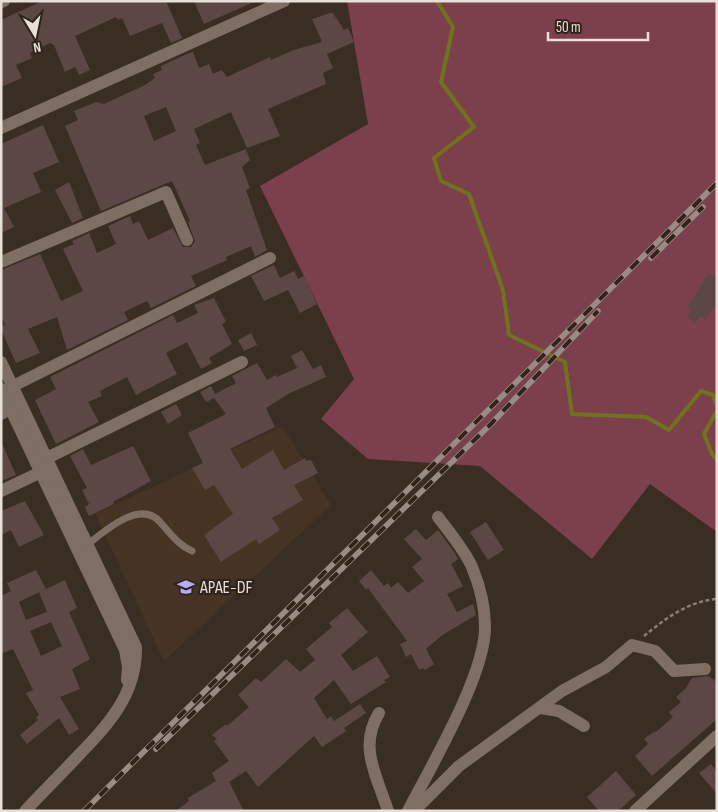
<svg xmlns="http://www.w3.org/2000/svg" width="718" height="812" font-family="'Sofia Sans Condensed',sans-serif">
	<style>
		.built { fill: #453324 }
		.green { fill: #7b404c }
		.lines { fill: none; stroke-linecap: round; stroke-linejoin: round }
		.stream { stroke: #6f7319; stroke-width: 4 }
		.building { fill: #5b4844; fill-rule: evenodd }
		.path { stroke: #897e75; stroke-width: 2.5; stroke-dasharray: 4 2.5; stroke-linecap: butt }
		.service { stroke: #7e6e63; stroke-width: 7 }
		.minor { stroke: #7e6e63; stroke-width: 12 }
		.tertiary { stroke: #7e6e63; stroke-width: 12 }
		.rail-casing { stroke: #988d85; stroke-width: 5.5 }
		.rail { stroke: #302319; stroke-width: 4; stroke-dasharray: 11; stroke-linecap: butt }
		.labels { text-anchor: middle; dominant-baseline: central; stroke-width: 4.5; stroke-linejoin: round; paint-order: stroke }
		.poi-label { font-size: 18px; fill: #e8dfd9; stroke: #302319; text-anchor: start }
	</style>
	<rect width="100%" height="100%" fill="#3a2d23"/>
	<path class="built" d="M282 426 331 505 164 661 95 514Z"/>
	<path class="green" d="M347 1H717V532L650 484 592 559 480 466 368 459 321 419 354 379 260 186 368 124Z"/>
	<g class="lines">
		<g class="stream">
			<path d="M437 1 453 27 441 82 474 127 434 158 441 181 469 194 503 290 509 335 565 362 572 414 646 417 669 430 701 391 713 395 717 407"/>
			<path d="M717 411 704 434 712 454 717 460"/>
		</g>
	</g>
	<g class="building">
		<path d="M42 1H166L182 38 171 43 162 23 130 36 122 18 118 20 116 17 75 36 90 70 79 75 75 67 65 72 54 45 50 43 30 53 32 58 16 65 22 78 1 87V20Z"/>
		<path d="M194 1H256L204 24Z"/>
		<path d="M330 13H333L344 30 348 28 354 42 327 54 333 68 323 73 326 84 268 109 280 136 247 148 231 112 194 129 200 143 196 145 205 165 246 149 250 160 242 167 250 188 246 190 267 250 255 257 251 246 226 257 227 260 191 276 196 286 151 308 147 301 124 312 128 320 67 350 57 317 28 329 40 353 16 363 1 330V326L5 325 1 316V270L40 254 61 301 83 291 63 249 74 244 72 241 89 233 97 253 116 244 108 226 130 216 133 224 139 221 148 240 173 228 183 247H191L195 241 188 222 190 221 172 181 101 211 65 126 78 120 74 111 96 102 104 104 145 85 155 78 153 74 162 70 161 66 189 53 193 52 199 68 209 64 213 74 222 70 227 77 270 57 271 60 294 50 322 42 312 19ZM166 107 176 131 154 141 144 116Z"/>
		<path d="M43 125 59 162 33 173 41 192 4 208 14 227 1 233V144Z"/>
		<path d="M69 182 83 218 72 223 55 190Z"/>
		<path d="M274 265 280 278 294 271 298 279 304 276 317 304 300 313 288 290 264 301 251 276Z"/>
		<path d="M708 273 717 278V302L706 320 700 316 696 323 687 317 691 310 687 308Z"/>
		<path d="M214 298 226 322 222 324 232 344 209 358 212 363 201 369 187 342 166 353 177 374 136 395 127 377 100 391 102 396 88 402 99 422 56 444 35 400 56 389 50 377 173 315 177 323 198 313 194 305Z"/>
		<path d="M251 333 257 345 244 351 238 340Z"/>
		<path d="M302 350 313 369 321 365 326 377 288 394 266 408 275 427 230 449 242 469 273 450 284 470 305 458 307 461 311 460 318 473 294 485 303 500 272 518 280 530 259 544 256 539 221 562 204 535 233 514 214 485 205 490 192 468 203 463 188 433 226 414 214 398 206 402 200 392 211 386 215 394 236 383 232 376 257 363 267 380 276 375 277 377 297 368 291 356Z"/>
		<path d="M176 404 182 415 168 424 161 412Z"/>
		<path d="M1 441 16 475 1 481Z"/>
		<path d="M133 446 151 481 113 502 114 504 89 516 85 507 89 504 82 490 87 488 70 456 83 449 91 465Z"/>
		<path d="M25 501 44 535 19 547 11 530 1 535V511Z"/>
		<path d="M486 522 504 550 488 560 470 532Z"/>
		<path d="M416 529 426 540 438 530 454 552 458 559 451 564 463 586 447 594 457 612 473 604 476 615 441 636 426 649 434 664 425 670 423 668 419 670 411 654 406 657 400 644 407 641 368 588 366 590 359 581 371 570 384 586 388 583 391 588 398 582 408 593 424 581 412 567 422 559 404 539Z"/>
		<path d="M36 570 46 589 42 591 65 580 77 608 69 612 90 659 72 669 80 689 60 697 79 729 69 735 59 718 27 744 20 735 38 720 36 717 39 715 26 693 33 690 13 649 1 654V596L11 591 7 583ZM39 592 47 612 26 620 19 602ZM51 622 62 646 41 656 30 631Z"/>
		<path d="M347 608 368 632 341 655 353 671 377 656 390 677 384 680 386 682 351 704 334 680 314 698 327 719 331 716 334 721 360 704 366 713 344 728 346 731 322 747 314 736 258 787 246 771 229 782 244 811H176L189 801 188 798 216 781 212 773 229 761 214 741 217 739 212 735 226 724 227 726 249 707 238 695 256 678 261 682 286 659 300 672 315 660 306 649 332 627 329 623Z"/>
		<path d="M708 676 717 682V719L652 776 635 756 648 744 644 739 655 731 656 732 673 717 669 712 681 702 676 697 686 688 692 678Z"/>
		<path d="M711 764 717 772V794L699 773Z"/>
		<path d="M616 771 636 795 618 811H599L587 797Z"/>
	</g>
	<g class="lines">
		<path class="path" d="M644 636C665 619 688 601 717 599"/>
		<path class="service" d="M88 544C105 531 140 499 160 522 170 533 177 544 192 551"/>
		<g class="minor">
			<path d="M1 2 4 1"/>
			<path d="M1 128 284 1"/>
			<path d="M1 262 166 192 187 240"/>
			<path d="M13 386 270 258"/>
			<path d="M1 414 10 409"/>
			<path d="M47 458 242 362"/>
			<path d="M1 491 41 472"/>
			<path d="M540 708 559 711 584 726"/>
			<path d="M379 713C358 747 377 776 388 811"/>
			<path d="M408 811C431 766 486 674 485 626 485 607 479 584 472 567 464 549 450 533 438 517"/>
			<path d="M414 811 459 766 562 691 606 667 632 645 655 651 674 671 705 669"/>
			<path d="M635 811 717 736"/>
		</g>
		<g class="tertiary">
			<path d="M1 362 136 647C137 695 107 726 76 758 59 776 42 793 25 811"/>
			<path d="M1 389 125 650 128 667 127 680"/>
		</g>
		<g class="rail-casing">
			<g id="rail">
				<path d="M651 258 703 207"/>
				<path d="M156 749 491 424 598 311"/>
				<path d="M84 811 717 183"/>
			</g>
		</g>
		<use href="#rail" class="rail"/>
	</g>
	<defs>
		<g id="school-bare" transform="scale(1.35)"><path d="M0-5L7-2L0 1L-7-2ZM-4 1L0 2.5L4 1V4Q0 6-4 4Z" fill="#b6acf8" stroke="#302319" stroke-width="2.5" paint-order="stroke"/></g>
	</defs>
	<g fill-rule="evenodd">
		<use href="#school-bare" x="186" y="587"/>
	</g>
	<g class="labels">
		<g class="poi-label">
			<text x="200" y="587">APAE-DF</text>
		</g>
	</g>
	<rect width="718" height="812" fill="none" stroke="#e8dfd9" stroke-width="5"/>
	<g transform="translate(35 35) rotate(170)" stroke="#302319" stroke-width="4" paint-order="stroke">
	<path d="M0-4L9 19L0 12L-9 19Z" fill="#e8dfd9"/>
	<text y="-8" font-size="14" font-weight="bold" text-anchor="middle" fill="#e8dfd9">N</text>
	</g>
	<path d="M548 32v8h100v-8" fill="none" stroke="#e8dfd9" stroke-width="2.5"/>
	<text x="556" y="32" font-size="15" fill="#e8dfd9" stroke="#302319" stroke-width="4" paint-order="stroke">50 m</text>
</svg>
